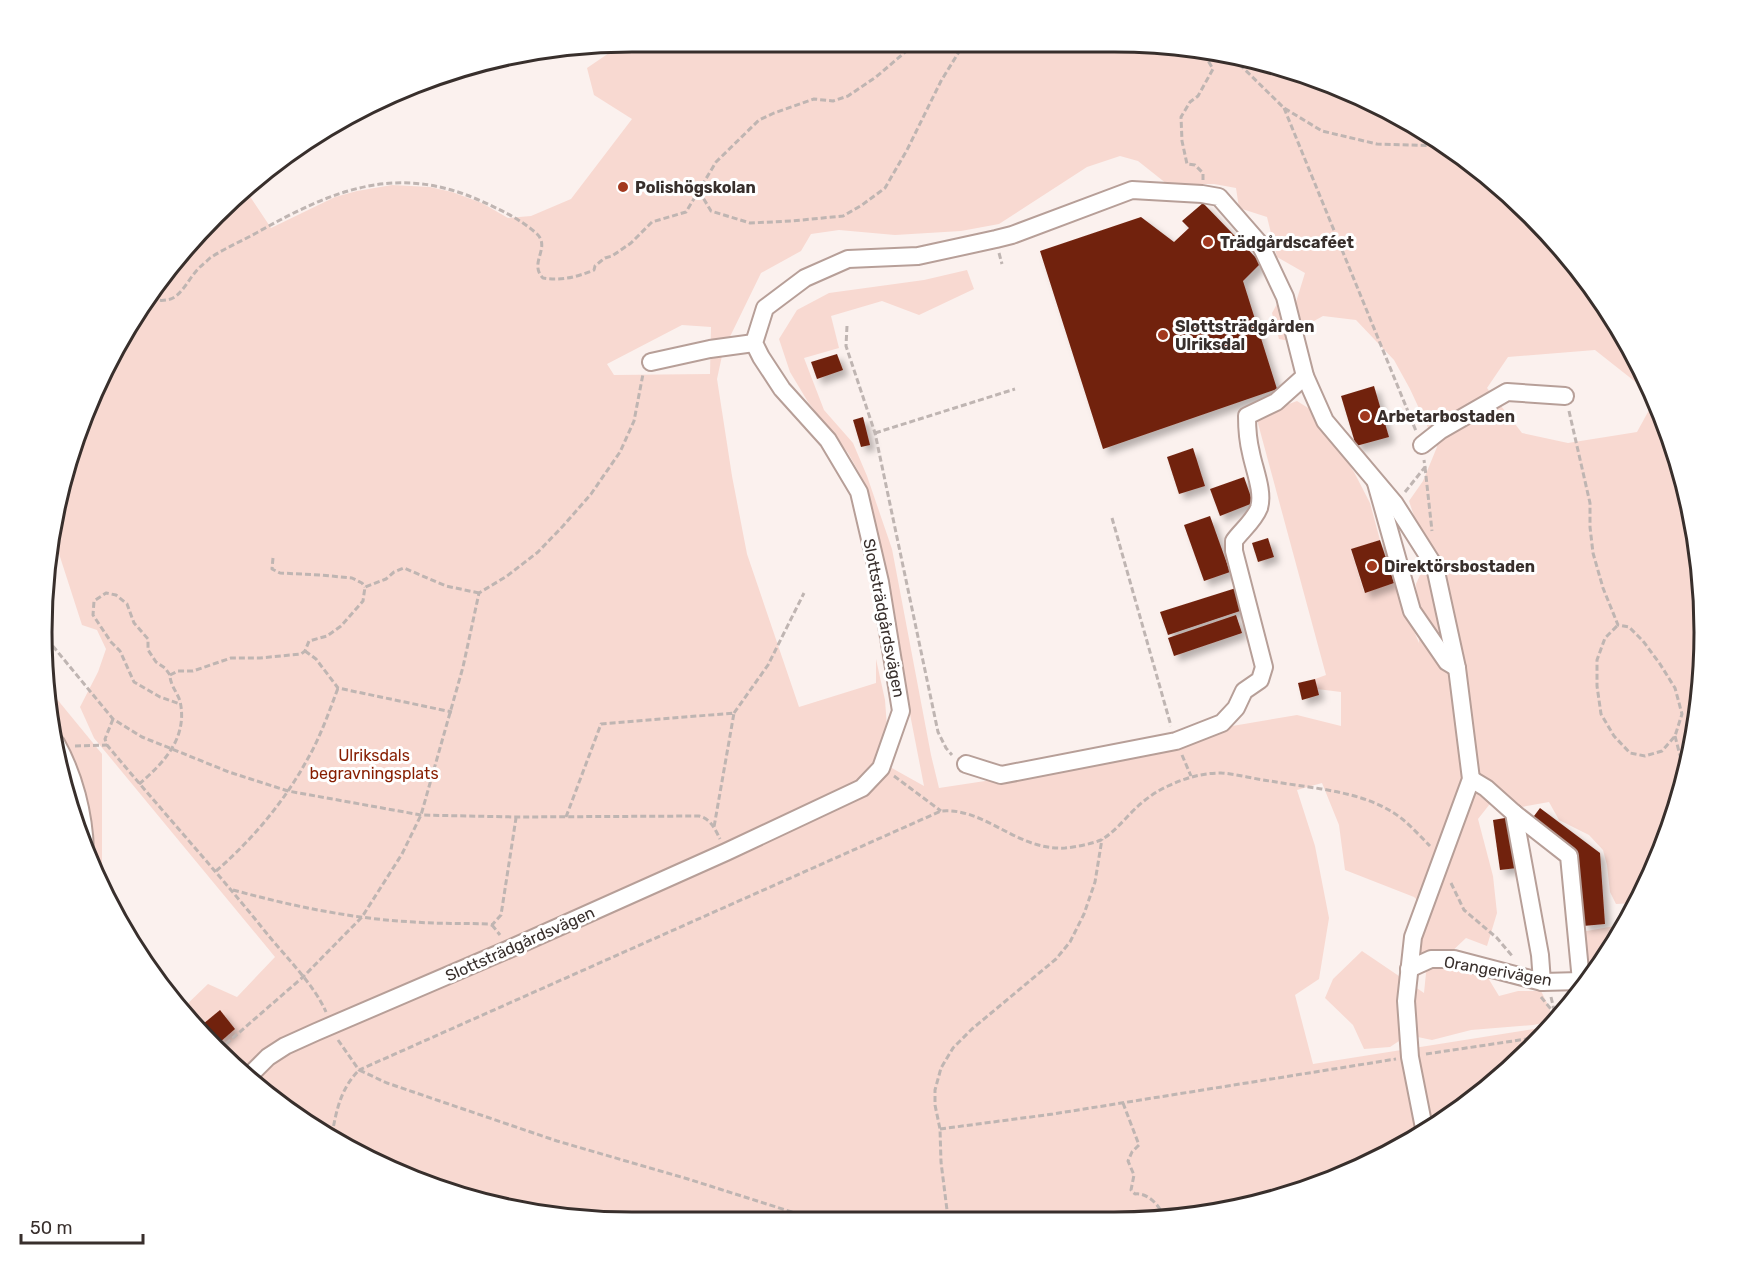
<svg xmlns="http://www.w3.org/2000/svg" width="1746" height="1264" font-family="Rubik,sans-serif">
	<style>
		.green { fill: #f8d9d1; fill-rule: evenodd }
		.building { fill: #71220e; filter: url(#shadow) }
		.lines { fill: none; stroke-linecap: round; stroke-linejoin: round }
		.minor-casing { stroke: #b79f98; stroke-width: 20 }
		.path { stroke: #bfb5b2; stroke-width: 3; stroke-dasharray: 6 3; stroke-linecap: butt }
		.minor { stroke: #fff; stroke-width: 16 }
		.poi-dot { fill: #a2391f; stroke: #fff; stroke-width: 2 }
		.labels { text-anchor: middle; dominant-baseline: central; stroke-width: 6; stroke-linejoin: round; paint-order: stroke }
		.poi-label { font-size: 16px; font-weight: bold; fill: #382f2c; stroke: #fff; text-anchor: start }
		.street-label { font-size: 16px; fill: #382f2c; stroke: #fff }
		.park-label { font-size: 16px; fill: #871e00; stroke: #fff }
		.rim { fill: none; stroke: #382f2c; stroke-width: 3 }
	</style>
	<defs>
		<filter id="shadow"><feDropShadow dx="5.5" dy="5.5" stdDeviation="3" flood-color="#0004"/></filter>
	</defs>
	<rect width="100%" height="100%" fill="#fbf1ee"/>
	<g class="green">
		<path d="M632 42H1114L1266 62 1340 87 1442 141 1503 189 1582 273 1643 371 1652 395 1595 350 1508 357 1487 388 1522 433 1568 443 1637 432 1654 401 1684 479 1703 593 1699 709 1673 821 1636 903 1616 904 1610 892 1607 865 1603 850 1589 835 1559 820 1549 802 1516 808 1493 800 1478 819 1493 876 1497 913 1487 946 1466 938 1448 955 1479 963 1499 996 1518 991H1541L1549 1007 1553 1021 1533 1025 1471 1030 1432 1040 1408 1035 1390 1047 1364 1049 1353 1025 1325 998 1333 979 1362 951 1424 993 1426 973 1407 944 1430 912 1414 897 1345 870 1339 825 1322 783 1297 790 1315 846 1329 918 1319 979 1295 995 1313 1064 1553 1026 1473 1100 1340 1177 1191 1217 593 1221 479 1202 371 1161 243 1076 181 1010 208 984 237 997 275 957 94 738 80 707 98 672 106 649 97 630 82 625 52 532 73 443 103 371 189 243 247 192 271 228 335 197 357 191 392 185 430 187 452 192 482 203 508 218 531 216 571 199 632 119 594 95 587 68 612 51 611 45ZM1120 156 1138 161 1167 184H1214L1236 188 1239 208 1267 217 1277 257 1305 273 1296 302 1292 308 1277 304 1272 313 1279 339 1295 342 1305 326 1323 316 1356 320 1394 360 1410 389 1437 447 1423 481 1409 501 1418 528 1425 564 1416 584 1419 643 1394 583 1364 592 1351 550 1380 540 1370 503 1354 472 1313 411 1297 401 1256 416 1326 675 1315 679 1317 689 1341 692V726L1297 715 1109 747 1091 765 939 788 931 755 892 549 867 476 853 443 824 410 804 358 839 348 831 316 882 301 919 315 974 289 967 270 924 280 829 293 797 310 779 339 790 372 808 402 848 453 865 483 924 786 890 767 885 700 876 659V683L799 707 747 554 732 476 717 379 723 351 761 273 801 251 811 234 839 230 895 235 961 231 999 224 1087 167ZM682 325 711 327 710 374 614 375 607 364Z"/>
		<path d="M47 687 102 754V884L87 857 47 709Z"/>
		<path d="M1626 924 1596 967 1586 969 1581 932Z"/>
	</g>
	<g class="building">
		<path d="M1203 203 1261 263 1243 281 1277 389 1103 449 1040 251 1141 217 1174 242 1189 228 1182 221Z"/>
		<path d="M837 354 843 370 817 379 811 362Z"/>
		<path d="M1374 386 1389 437 1356 446 1341 396Z"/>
		<path d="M863 417 870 445 861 447 853 420Z"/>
		<path d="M1193 448 1205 486 1179 494 1167 457Z"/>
		<path d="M1244 477 1253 503 1220 516 1210 489Z"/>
		<path d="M1210 516 1230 572 1204 581 1184 525Z"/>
		<path d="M1268 538 1274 557 1258 562 1252 543Z"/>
		<path d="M1380 540 1394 583 1365 593 1351 549Z"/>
		<path d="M1236 588 1243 610 1168 635 1160 612Z"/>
		<path d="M1236 615 1242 633 1174 656 1168 638Z"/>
		<path d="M1315 679 1319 695 1302 700 1298 683Z"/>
		<path d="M1540 808 1600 853 1605 924 1583 926 1577 856 1531 820Z"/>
		<path d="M1511 817 1517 868 1500 870 1493 820Z"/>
		<path d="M220 1010 235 1029 219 1043 203 1024Z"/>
	</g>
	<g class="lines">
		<g class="minor-casing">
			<g id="minor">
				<path d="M651 362 710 349 754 343"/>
				<path d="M1422 445 1441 430 1507 392 1565 396"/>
				<path d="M1376 483 1412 611 1447 662 1457 668"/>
				<path d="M56 743C74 775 84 814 85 851"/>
				<path d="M966 764 1001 775 1176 741 1222 723 1236 708 1244 691 1260 680 1264 667 1234 551V541C1241 531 1254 521 1259 508 1264 492 1254 469 1251 453 1248 441 1247 428 1247 416L1276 402 1305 376"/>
				<path d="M1471 779 1486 788 1514 813 1540 955 1542 982"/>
				<path d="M1514 813 1569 856 1581 981"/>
				<path d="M1409 969 1431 959H1454L1542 982 1581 981 1588 979"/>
				<path d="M247 1078 268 1057 285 1046 316 1032 507 950 726 852 862 788 881 768 901 711 880 582 859 492 828 440 782 389 761 357 754 343 765 308 805 278 848 259 918 256 996 239 1012 235 1132 190 1202 194 1219 197 1260 244 1285 297 1305 376 1325 421 1395 504 1435 567 1457 668 1471 779 1413 937 1406 1001 1410 1057 1424 1128"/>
			</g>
		</g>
		<g class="path">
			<path d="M1233 58 1284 108 1322 131 1377 144 1448 146"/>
			<path d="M1284 108 1416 431"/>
			<path d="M1203 180V173L1195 165 1187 164 1182 141 1181 117 1190 102 1198 96 1213 69 1204 54"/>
			<path d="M699 191 711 211 750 223 792 221 843 216 862 205 885 188 907 150 941 81 965 42"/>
			<path d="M999 253 1002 264"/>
			<path d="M151 299C158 301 167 301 173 298 183 293 191 275 200 267 203 264 207 261 210 258 225 248 242 241 258 232 333 190 397 163 481 201 501 210 520 219 536 233 552 247 528 263 543 278 561 281 577 277 594 270L595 266 601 261 605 258 612 256 631 243 652 222 686 212 716 162 759 120 774 113 814 99 833 101 848 96 876 77 917 42"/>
			<path d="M847 326 846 346 875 433 938 732 946 748 952 755"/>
			<path d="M1569 411 1590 503V527L1593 553 1603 588 1618 625 1629 627 1643 641 1660 664 1675 688 1682 714 1675 736 1662 751 1645 756 1630 753 1614 736 1601 714 1597 686V660L1605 638 1618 625"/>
			<path d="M875 433 1015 389"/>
			<path d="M1425 467 1432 531"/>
			<path d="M1405 492 1425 467 1424 460"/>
			<path d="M1112 518 1171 726"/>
			<path d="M273 558 272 569 280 573 321 575 352 578 362 583 365 587"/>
			<path d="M47 639 113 719 142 737 172 749 229 772 288 791 421 815 516 817 699 816C711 819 715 829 720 839"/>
			<path d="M305 651 316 659 338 688 452 712"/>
			<path d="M170 675 165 668 156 662 148 650V639L134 623 127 604 116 595 106 593 94 601 93 615 111 642 120 651 134 682 160 697 180 704"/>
			<path d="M734 713 768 665 804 593"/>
			<path d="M113 719 105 739 107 745C160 809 216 870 268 935 286 957 315 986 326 1012"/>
			<path d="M1675 736 1684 771"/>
			<path d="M75 746 107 745"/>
			<path d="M1182 755 1191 776"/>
			<path d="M894 776 941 811"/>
			<path d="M139 784C165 762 188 737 180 701 177 692 170 685 170 675L178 671H193L231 658H260L301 654 305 651 309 641 327 636 341 626 363 601 365 587 386 579 394 572 404 568 446 586 479 593"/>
			<path d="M566 817 601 724 734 713 714 827"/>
			<path d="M216 871C252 840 284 802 307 760 320 738 329 712 338 688"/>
			<path d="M1451 883 1464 910 1497 938 1513 957"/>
			<path d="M233 890C292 906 353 919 414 922 439 924 463 923 488 924L492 925 501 915 516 818"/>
			<path d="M492 925 500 935"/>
			<path d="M1541 997 1555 1014"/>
			<path d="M1551 997 1557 1022"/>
			<path d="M338 1040 359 1070 941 811C985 807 1017 851 1065 848 1076 847 1091 844 1101 840 1114 833 1127 816 1138 806 1147 798 1157 791 1168 786 1185 778 1202 773 1221 773 1237 774 1254 779 1270 781 1309 788 1354 790 1389 810 1405 819 1417 833 1430 846"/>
			<path d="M219 1050 303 977 362 917 402 854 421 815 463 667 479 593 507 576 538 552 563 526 591 494 620 452 634 421 643 374"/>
			<path d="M1426 1054 1540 1037"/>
			<path d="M1123 1103 1139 1145 1132 1152 1128 1161 1134 1175 1131 1190 1135 1194C1147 1192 1161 1206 1163 1217"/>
			<path d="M940 1129 1053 1114 1396 1059"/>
			<path d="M332 1135C336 1111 341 1088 359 1070L387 1083 557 1141 688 1179 814 1219"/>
			<path d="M948 1218 941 1162 940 1129 935 1105V1090L941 1068 953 1048 972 1029 1056 959 1070 942 1084 914 1095 882 1102 839"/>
		</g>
		<use href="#minor" class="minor"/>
	</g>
	<g class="poi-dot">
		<circle cx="623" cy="187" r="6"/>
		<circle cx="1208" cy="242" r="6"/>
		<circle cx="1163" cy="335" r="6"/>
		<circle cx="1365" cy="416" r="6"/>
		<circle cx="1372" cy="566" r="6"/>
	</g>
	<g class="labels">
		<g class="poi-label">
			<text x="635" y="187">Polishögskolan</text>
			<text x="1220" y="242">Trädgårdscaféet</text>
			<text x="1175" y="326">Slottsträdgården<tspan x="1175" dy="18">Ulriksdal</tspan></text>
			<text x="1377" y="416">Arbetarbostaden</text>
			<text x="1384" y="566">Direktörsbostaden</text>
		</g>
		<g class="street-label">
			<text transform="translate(884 618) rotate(79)">Slottsträdgårdsvägen</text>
			<text transform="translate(520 944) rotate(-24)">Slottsträdgårdsvägen</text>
			<text transform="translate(1498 971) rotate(10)">Orangerivägen</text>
		</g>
		<g class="park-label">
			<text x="374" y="755">Ulriksdals<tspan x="374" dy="18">begravningsplats</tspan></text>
		</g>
	</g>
	<path d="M0 0H1746V1264H0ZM632 52H1114A580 580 0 0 1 1694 632V632A580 580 0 0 1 1114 1212H632A580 580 0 0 1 52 632V632A580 580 0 0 1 632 52Z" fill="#fff" fill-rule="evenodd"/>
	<path class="rim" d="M632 52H1114A580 580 0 0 1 1694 632V632A580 580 0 0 1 1114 1212H632A580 580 0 0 1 52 632V632A580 580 0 0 1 632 52Z"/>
	<path d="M21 1234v9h122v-9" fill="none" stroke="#382f2c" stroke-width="3"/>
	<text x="30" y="1234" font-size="18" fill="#382f2c" stroke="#ffffff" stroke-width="4.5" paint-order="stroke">50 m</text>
</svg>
